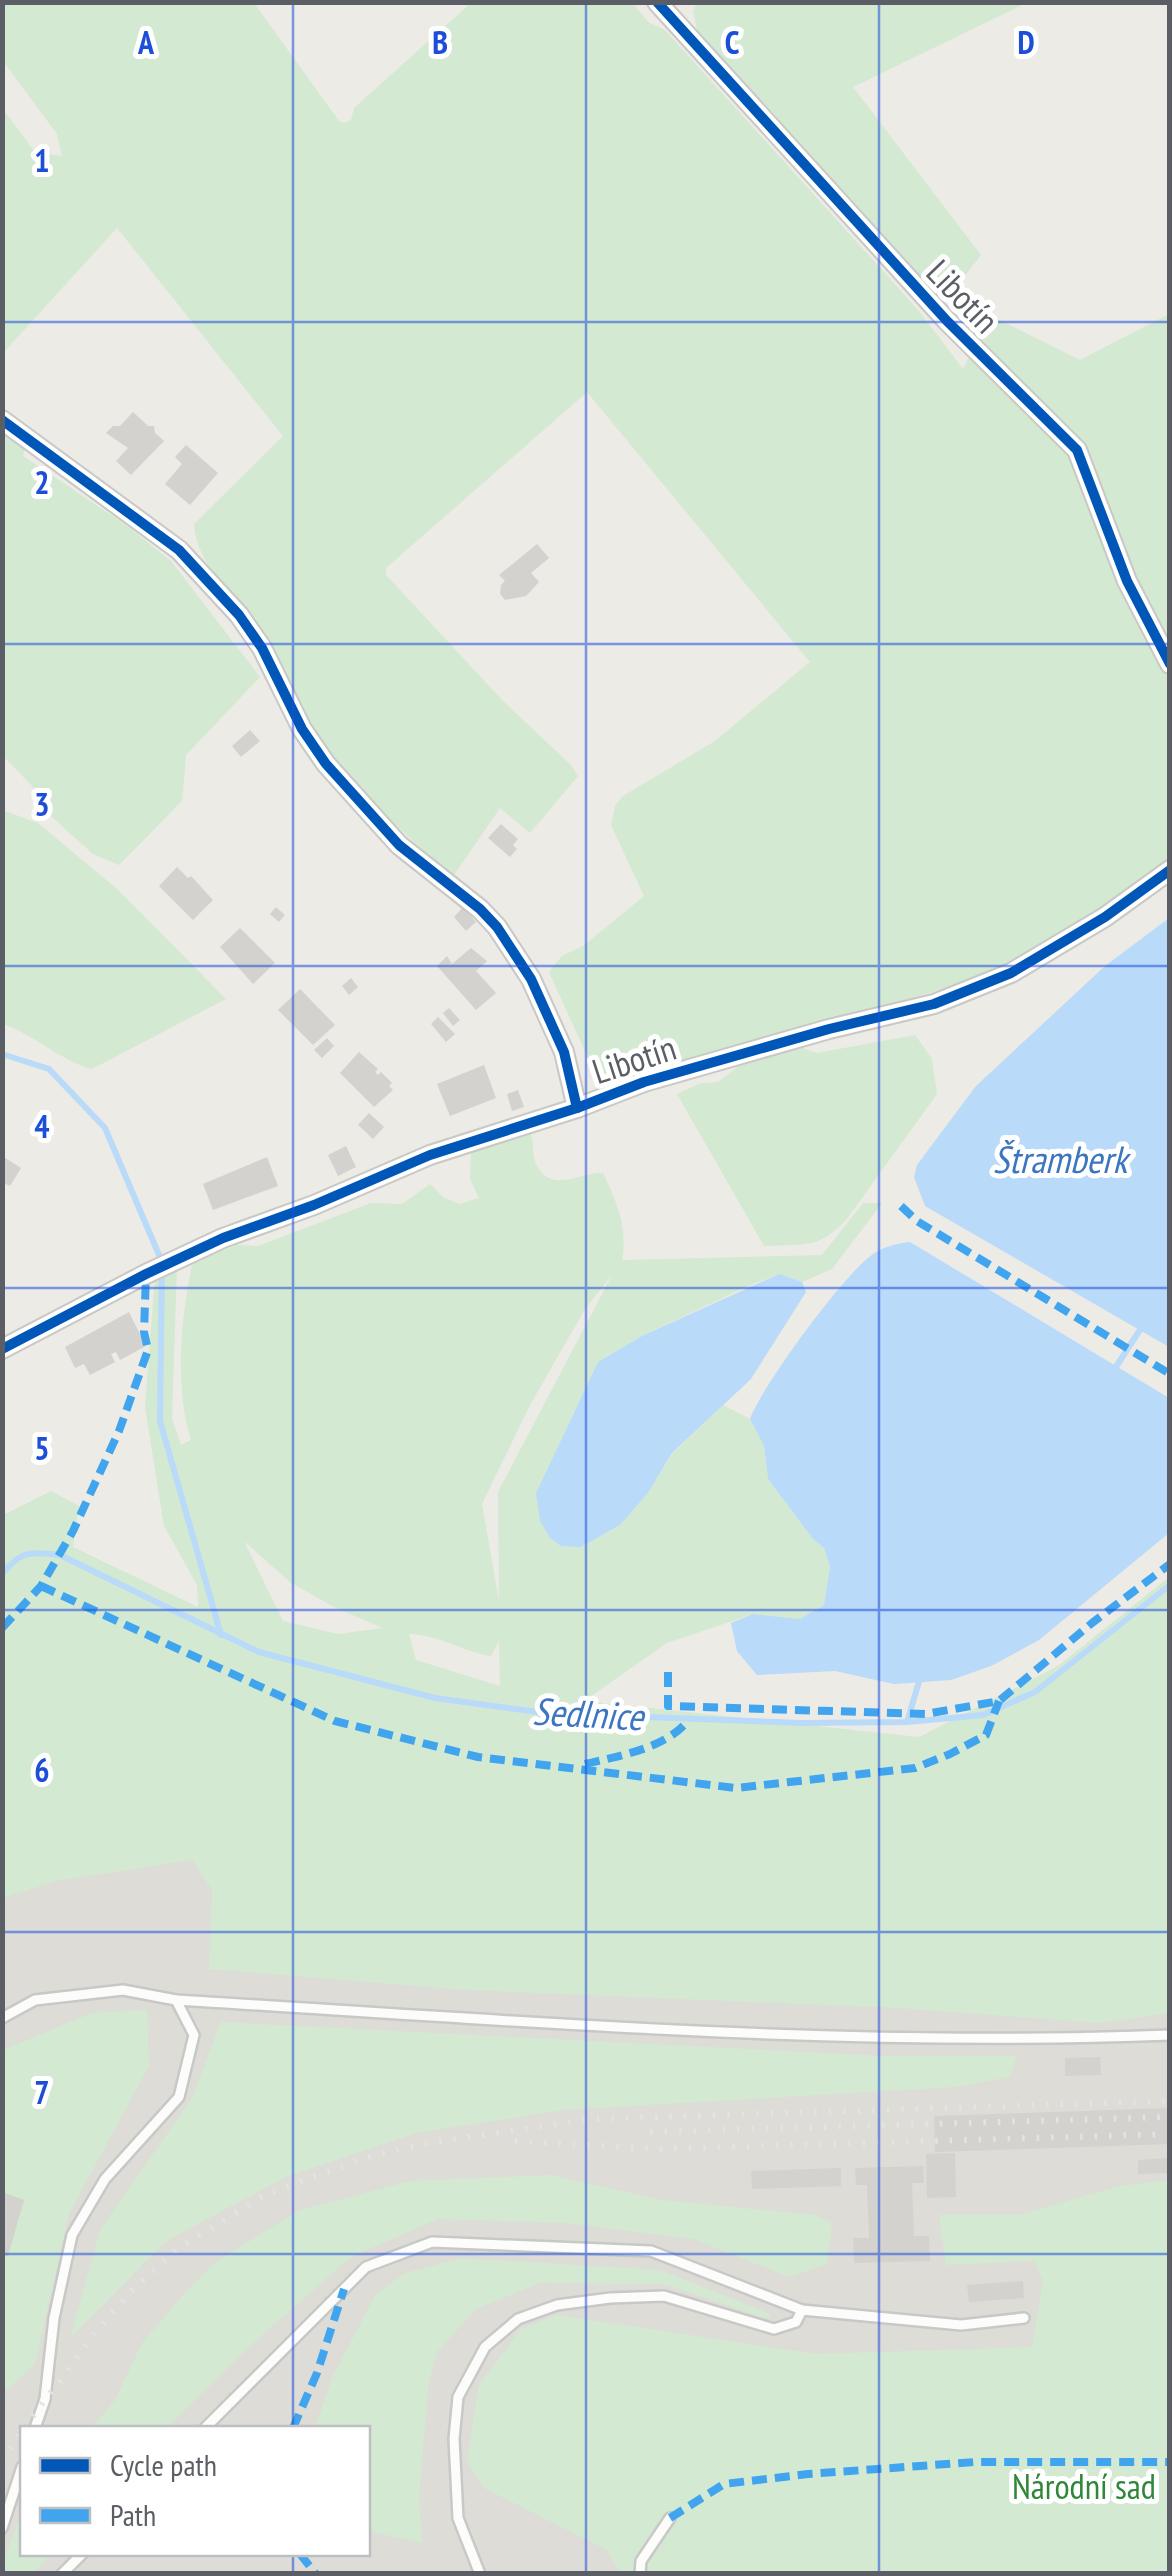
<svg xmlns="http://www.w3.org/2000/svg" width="1172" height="2576" font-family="'PT Sans Narrow',sans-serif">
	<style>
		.industrial { fill: #dddcd7; fill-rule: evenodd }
		.green { fill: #d3e9d2; fill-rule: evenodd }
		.water { fill: #b9daf8 }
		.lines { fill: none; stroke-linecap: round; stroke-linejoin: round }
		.stream { stroke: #b9daf8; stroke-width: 6 }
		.building { fill: #d3d2cf }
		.lane-casing { stroke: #c8c8c7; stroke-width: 14 }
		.street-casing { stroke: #c8c8c7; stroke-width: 22 }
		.lane { stroke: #fcfcfb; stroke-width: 9 }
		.street { stroke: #fcfcfb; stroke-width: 18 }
		.rail { stroke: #e3e3e3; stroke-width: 6; stroke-dasharray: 2.5 12; stroke-linecap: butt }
		.quiet { stroke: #40a5ee; stroke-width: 8; stroke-dasharray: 15 8; stroke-linecap: butt }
		.cycleway-casing { stroke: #fff; stroke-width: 16 }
		.cycleway { stroke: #0057b8; stroke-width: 10 }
		.grid { fill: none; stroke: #1d4ed8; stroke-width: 2.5; stroke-opacity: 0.55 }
		.labels { text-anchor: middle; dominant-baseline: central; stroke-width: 10; stroke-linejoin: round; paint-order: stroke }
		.street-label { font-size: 35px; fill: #5b5f65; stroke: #fff }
		.park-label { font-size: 35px; fill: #30873a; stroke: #fff }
		.water-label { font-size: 38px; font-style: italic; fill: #3d76c0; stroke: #fff }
		.grid-label { font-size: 32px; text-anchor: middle; font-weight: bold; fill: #1d4ed8; stroke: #fff; stroke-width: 10; stroke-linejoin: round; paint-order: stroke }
	</style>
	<rect width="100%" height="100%" fill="#ecebe6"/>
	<path class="industrial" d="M3 1794 1169 1874V2306L906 2573 3 2574ZM22 2428H368V2554H22Z"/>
	<g class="green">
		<path d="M697 2 1026 3 853 87 981 255 946 300 923 284 699 37 693 12Z"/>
		<path d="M3 3H254L339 121 344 123 351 120 354 108 471 3H633L648 22 665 30 919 311 963 369 976 343 958 314 960 307 971 306 1080 360 1169 314 1170 670 1165 672 1170 682 1169 860 1086 920 1026 954 960 984 597 1089 584 1049 549 972 562 956 583 946 644 896 611 825 615 806 623 796 715 741 810 662 587 392 386 568V575L502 700 572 766 578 776 530 833 500 808 454 875C398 831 340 775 303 713 289 690 282 661 266 638 241 604 196 566 194 524L283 436 117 228 3 353 2 108 35 152 62 156 57 134 3 61Z"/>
		<path d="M2 429 25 447 23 456 126 525 171 561 260 677 186 755 182 801 119 865 93 854 33 800V787L3 756Z"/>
		<path d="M2 810 38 823 118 890 226 999 92 1069C59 1060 35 1035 3 1024Z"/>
		<path d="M915 1035 932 1059 937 1094 846 1220C817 1250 803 1244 764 1246L677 1094 701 1083 718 1082 749 1058 802 1048 817 1053Z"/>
		<path d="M530 1131C535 1143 531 1153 536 1164 550 1194 578 1173 603 1173 617 1203 628 1227 622 1260L822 1255 863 1203H882L832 1269 802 1282 779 1274 748 1286 642 1336 598 1362 536 1493 581 1547 620 1525 648 1493 672 1454 723 1405 750 1419 764 1446 768 1479 813 1539 824 1548 830 1567 824 1605 800 1619 753 1614 667 1643 584 1701 919 1737 1058 1666 1169 1577V2013L1099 2023 899 2008 467 1990 209 1969 212 1890 192 1860 56 1881 3 1898V1515L51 1491 79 1506 73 1547 198 1607 197 1585 164 1526 145 1407 155 1277 177 1265 172 1419 181 1445 191 1440C174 1383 181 1321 192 1264L236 1245 258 1246 371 1203 402 1204 430 1184 443 1197 459 1204 479 1198 470 1179 471 1151ZM612 1275 498 1492 499 1601 482 1504 530 1405 585 1309ZM244 1541 290 1582 334 1607 383 1628 338 1634 283 1621ZM409 1634C441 1635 460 1651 491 1656L499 1641 500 1686 416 1660Z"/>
		<path d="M147 2010 149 2066 69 2214 35 2364 3 2394V2050L92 2013Z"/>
		<path d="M221 2022 886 2056H1017L1010 2077 955 2087 563 2110 416 2133 286 2177 166 2241 70 2338 100 2230 192 2098Z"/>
		<path d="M551 2175 662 2200 816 2215 832 2223 827 2264 789 2277 693 2239 566 2223 438 2219 351 2257 252 2344 167 2428H92L115 2400 142 2343 183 2295 214 2263 300 2210 410 2181Z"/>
		<path d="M1169 2180V2573H620L607 2550 484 2488 467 2461 479 2385 522 2328 557 2315 815 2354 1032 2347 1043 2281 1034 2261 946 2265 939 2215H1019L1119 2186Z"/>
		<path d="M462 2258 660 2270 771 2314 768 2319 664 2284 540 2283 476 2309 437 2352 428 2386 419 2499 422 2543 368 2531V2428H315L332 2378 376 2294 405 2273Z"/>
		<path d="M22 2511V2554H51L34 2573H3V2562Z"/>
	</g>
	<g class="water">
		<path d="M1169 918V1347L925 1206 914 1177 917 1165 976 1086 1105 966Z"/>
		<path d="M910 1242 1169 1398V1533L1039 1640 991 1666 951 1680 894 1684 835 1671 757 1675 737 1651 731 1623 753 1614 800 1619 824 1605 830 1567 824 1548 813 1539 768 1479 764 1446 750 1419C762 1386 844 1274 873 1254 885 1246 896 1244 910 1242Z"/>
		<path d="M779 1274 802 1282 806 1292 751 1379 672 1453 648 1493 620 1525 581 1547 561 1546 550 1538 540 1521 536 1493 598 1362 642 1336Z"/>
	</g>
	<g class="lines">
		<g class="stream">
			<path d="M2 1054 49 1069 105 1128 162 1262 160 1421 221 1635"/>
			<path d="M1112 1373 1143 1325"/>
			<path d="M2 1574C20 1551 31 1551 60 1555L259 1652 435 1698 545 1713 801 1723 907 1722 983 1715 1035 1692 1170 1585"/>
			<path d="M907 1722 921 1675"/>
		</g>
	</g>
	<g class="building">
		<path d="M133 412 148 426H154L155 433 164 441 131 475 116 461 128 448 106 433 113 426H120Z"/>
		<path d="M186 445 218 473 190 505 165 484 182 464 175 457Z"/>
		<path d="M537 544 549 558 531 573 539 582 526 596 505 600 500 594 501 585 505 581 499 575Z"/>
		<path d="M250 730 260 741 241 757 232 746Z"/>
		<path d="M501 824 518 839 513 845 517 849 510 857 488 838Z"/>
		<path d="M177 867 188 878 191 876 213 900 193 920 159 886Z"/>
		<path d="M276 907 285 915 279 922 270 914Z"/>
		<path d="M463 907 476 922 466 931 454 917Z"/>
		<path d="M240 928 275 963 253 984 220 947Z"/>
		<path d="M471 948 487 961 476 971 496 993 476 1010 437 966 447 956 452 964Z"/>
		<path d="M351 978 358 987 349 995 342 986Z"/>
		<path d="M300 989 335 1025 313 1045 278 1010Z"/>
		<path d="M449 1008 460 1020 453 1026 443 1013Z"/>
		<path d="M438 1017 455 1034 446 1042 431 1024Z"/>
		<path d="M327 1038 334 1046 322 1058 314 1050Z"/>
		<path d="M359 1052 378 1069 375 1072 378 1075 381 1072 392 1083 389 1086 393 1090 374 1107 340 1073Z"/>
		<path d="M484 1065 496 1098 450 1116 437 1084Z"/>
		<path d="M518 1090 524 1107 512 1111 507 1094Z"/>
		<path d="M369 1113 384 1127 373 1139 358 1125Z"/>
		<path d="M346 1146 356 1167 338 1176 328 1155Z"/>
		<path d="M2 1156 21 1168 10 1186 2 1182Z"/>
		<path d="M267 1157 278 1186 213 1210 203 1184Z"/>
		<path d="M129 1312 146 1346 120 1360 116 1352 111 1354 115 1362 90 1375 84 1364 75 1368 65 1347Z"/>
		<path d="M1100 2057 1101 2075 1065 2076V2058Z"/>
		<path d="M1170 2108V2144L935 2152 934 2116Z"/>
		<path d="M955 2153 956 2197 927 2198 926 2154Z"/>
		<path d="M1170 2158V2173L1138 2174V2160Z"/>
		<path d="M923 2166 924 2183H912L914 2236H929L930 2261 854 2263 853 2238H869L867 2185H856L855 2168Z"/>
		<path d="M841 2168V2186L752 2189 751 2171Z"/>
		<path d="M2 2192 24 2200 8 2256 2 2255Z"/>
		<path d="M1023 2281 1024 2298 969 2302 967 2285Z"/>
	</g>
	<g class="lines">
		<g class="lane-casing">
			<g id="lane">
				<path d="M176 2000C506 2020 838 2048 1170 2035"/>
				<path d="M2 2018 35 2000 123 1990 176 2000 194 2035 179 2097 105 2179 72 2235 54 2318 45 2399 35 2428"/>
				<path d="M205 2428 366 2267 432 2242 651 2251 802 2310 961 2325 1024 2318"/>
				<path d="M2 2528 22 2467"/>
				<path d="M62 2574 82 2554"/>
				<path d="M480 2574 458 2518 454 2439 458 2397 485 2347 518 2319 557 2305 610 2298 664 2296 774 2329 796 2322 802 2310"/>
				<path d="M640 2574 641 2561 670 2518"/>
			</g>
		</g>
		<g class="street-casing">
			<g id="street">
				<path d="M657 2 947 321 1077 450 1127 581 1170 664"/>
				<path d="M2 420 179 550 239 615 262 648 302 729 326 764 399 845 480 909 497 927 531 979 564 1052 577 1108"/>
				<path d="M2 1349 146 1274 223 1238 314 1205 430 1155 577 1108 644 1082 829 1029 934 1004 1011 973 1105 917 1170 870"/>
			</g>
		</g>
		<use href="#lane" class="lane"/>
		<use href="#street" class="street"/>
		<g class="rail">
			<path d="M650 2132 1170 2117"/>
			<path d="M515 2141 660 2149 1170 2134"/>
			<path d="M24 2428 93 2336 128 2294 176 2250 266 2194 369 2157 422 2144 592 2119 1170 2101"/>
			<path d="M2 2461 22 2431"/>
		</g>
		<g class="quiet">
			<path d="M901 1206 917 1221 1170 1374"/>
			<path d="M41 1586 335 1721 478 1757 736 1788 915 1768 950 1754 986 1735 999 1701"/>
			<path d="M2 1628 41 1586 73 1531 119 1431 148 1350 144 1332 146 1274"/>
			<path d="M668 1672V1706L926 1714 999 1701 1092 1623 1170 1564"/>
			<path d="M585 1764C618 1756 663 1749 686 1723"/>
			<path d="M293 2428 317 2373 344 2289"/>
			<path d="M670 2518 724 2484 808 2474 975 2462H1170"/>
			<path d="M300 2554 316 2574"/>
		</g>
		<g class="cycleway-casing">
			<g id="cycleway">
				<path d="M657 2 947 321 1077 450 1127 581 1170 664"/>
				<path d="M2 420 179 550 239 615 262 648 302 729 326 764 399 845 480 909 497 927 531 979 564 1052 577 1108"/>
				<path d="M2 1349 146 1274 223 1238 314 1205 430 1155 577 1108 644 1082 829 1029 934 1004 1011 973 1105 917 1170 870"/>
			</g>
		</g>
		<use href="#cycleway" class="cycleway"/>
	</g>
	<path class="grid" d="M293 2V2428M586 2V2574M879 2V2574M2 322H1170M2 644H1170M2 966H1170M2 1288H1170M2 1610H1170M2 1932H1170M2 2254H1170M293 2554V2574"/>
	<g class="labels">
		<g class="street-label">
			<text transform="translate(963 296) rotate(46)">Libotín</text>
			<text transform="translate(634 1059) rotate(-18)">Libotín</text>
		</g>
		<g class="park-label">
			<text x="1084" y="2486">Národní sad</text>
		</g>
		<g class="water-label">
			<text x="1060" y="1158">Štramberk</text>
			<text transform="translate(588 1713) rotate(3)">Sedlnice</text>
		</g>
	</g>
	<g class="grid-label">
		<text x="146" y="54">A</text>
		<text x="440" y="54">B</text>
		<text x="732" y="54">C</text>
		<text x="1026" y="54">D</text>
		<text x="42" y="172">1</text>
		<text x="42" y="494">2</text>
		<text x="42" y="816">3</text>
		<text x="42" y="1138">4</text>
		<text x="42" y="1460">5</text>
		<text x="42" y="1782">6</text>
		<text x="42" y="2104">7</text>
	</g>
	<rect width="1172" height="2576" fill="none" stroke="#5b5f65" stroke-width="10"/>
	<rect x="20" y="2426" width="350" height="130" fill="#ffffff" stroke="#bdbfc1" stroke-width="2.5"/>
	<rect x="40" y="2458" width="50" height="15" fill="#0057b8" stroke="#bdbfc1" stroke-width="2.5"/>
	<text x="110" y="2476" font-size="30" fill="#5b5f65">Cycle path</text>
	<rect x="40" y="2508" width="50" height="15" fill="#40a5ee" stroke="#bdbfc1" stroke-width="2.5"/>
	<text x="110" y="2526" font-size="30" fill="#5b5f65">Path</text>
</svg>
